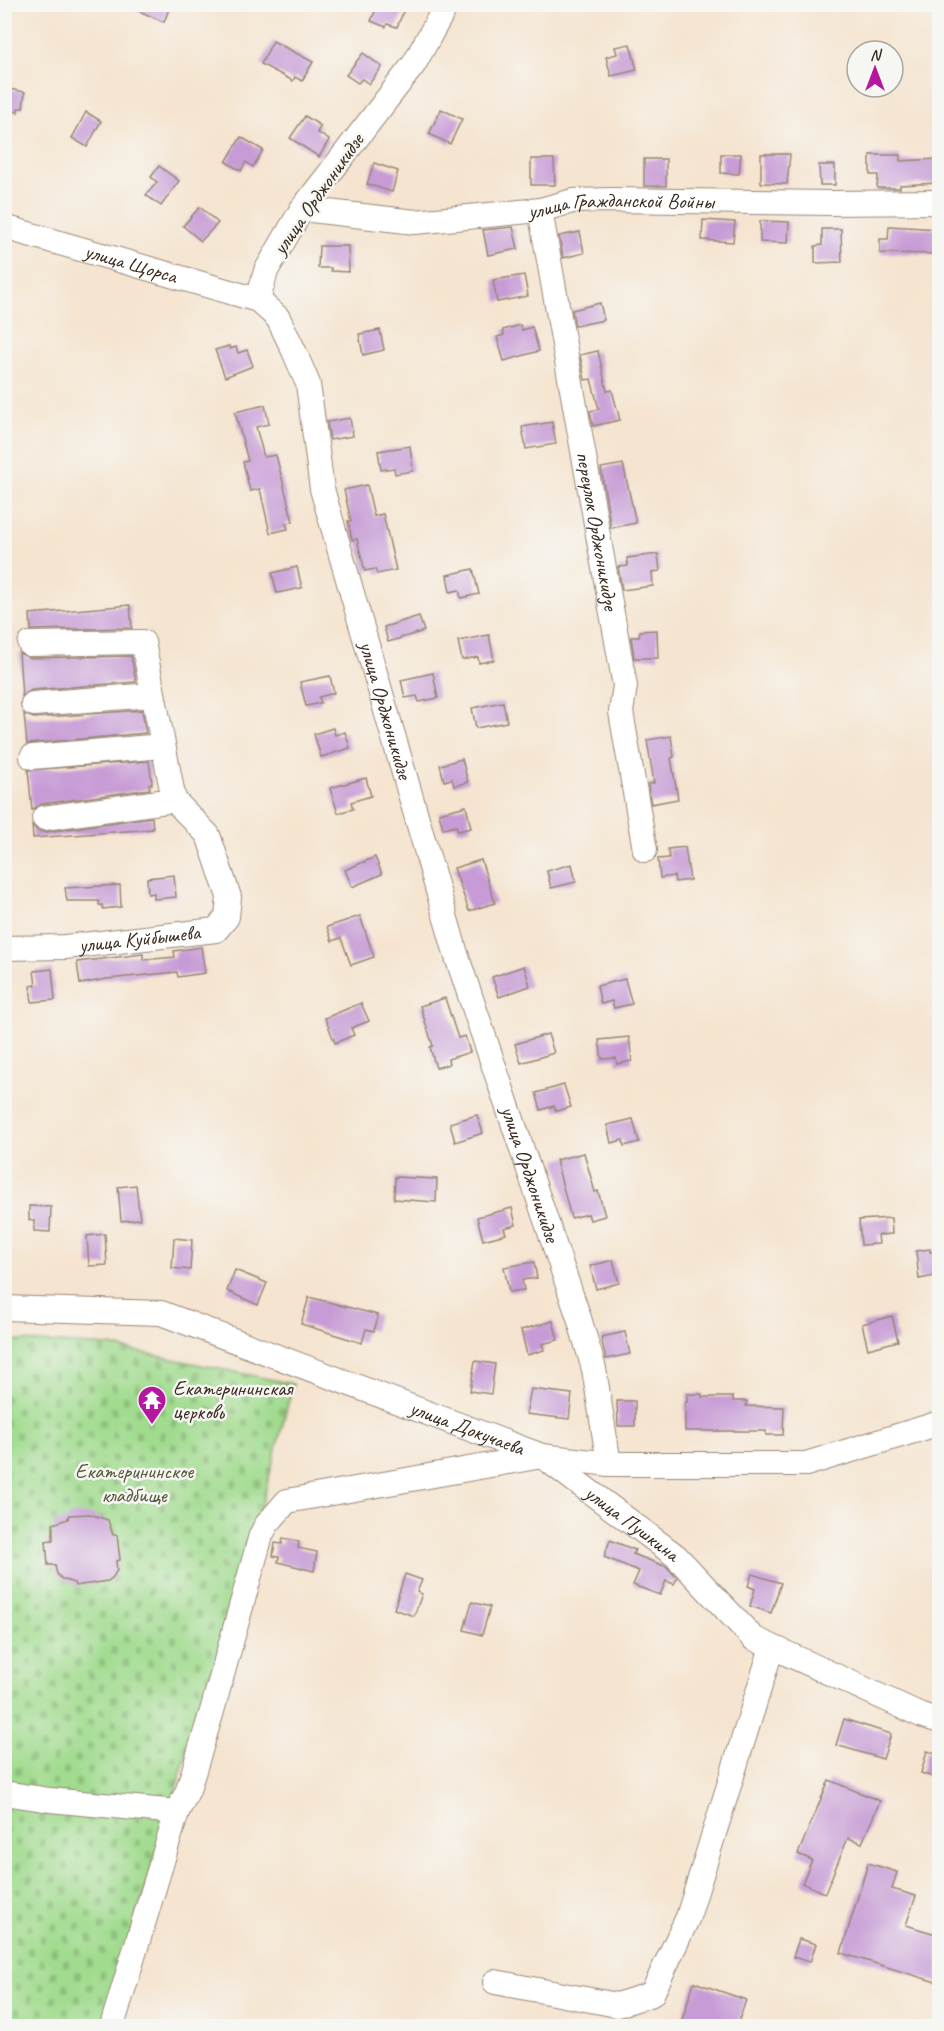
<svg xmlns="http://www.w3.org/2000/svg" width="944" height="2031" font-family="Caveat,sans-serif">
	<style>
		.cemetery { fill: url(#cemetery-stones); stroke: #6e8256; stroke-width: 1.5 }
		.building { fill: #c79cd6 }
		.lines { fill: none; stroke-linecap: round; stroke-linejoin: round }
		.minor-casing { stroke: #988776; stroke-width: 26 }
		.minor { stroke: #fff; stroke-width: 24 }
		.labels { text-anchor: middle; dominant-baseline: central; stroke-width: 5; stroke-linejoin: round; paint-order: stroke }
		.street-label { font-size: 21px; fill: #3b2a1e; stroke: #f6f6f2 }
		.poi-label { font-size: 21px; fill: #3b2a1e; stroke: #f6f6f2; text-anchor: start }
		.park-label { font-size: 21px; fill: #54563a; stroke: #f6f6f2 }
	</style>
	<defs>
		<pattern id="cemetery-stones" width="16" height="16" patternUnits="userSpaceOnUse" patternTransform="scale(1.5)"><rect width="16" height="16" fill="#a0db8e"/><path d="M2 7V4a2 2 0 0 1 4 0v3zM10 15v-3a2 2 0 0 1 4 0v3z" fill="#8bbc7a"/></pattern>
	</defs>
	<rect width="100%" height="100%" fill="#f6f6f2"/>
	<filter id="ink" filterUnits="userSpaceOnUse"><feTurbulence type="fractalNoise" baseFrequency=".0167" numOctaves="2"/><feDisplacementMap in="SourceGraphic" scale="12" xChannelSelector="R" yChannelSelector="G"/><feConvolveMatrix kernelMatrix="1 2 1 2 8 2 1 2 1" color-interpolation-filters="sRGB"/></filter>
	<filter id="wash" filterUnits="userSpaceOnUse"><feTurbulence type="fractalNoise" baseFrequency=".008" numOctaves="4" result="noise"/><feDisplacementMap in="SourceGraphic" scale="24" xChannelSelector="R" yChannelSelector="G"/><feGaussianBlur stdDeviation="1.35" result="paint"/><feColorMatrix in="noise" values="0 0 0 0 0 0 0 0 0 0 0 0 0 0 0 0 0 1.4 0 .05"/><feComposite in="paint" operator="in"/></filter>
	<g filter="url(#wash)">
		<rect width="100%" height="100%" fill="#f5e4cf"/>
		<path class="cemetery" d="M4 1340 110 1346 293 1384 253 1538 103 2026H5Z"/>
		<g id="blocks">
			<g class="building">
				<path d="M123 4H171L164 22Z"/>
				<path d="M378 4H396L405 8 397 27 387 24 386 27 371 21Z"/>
				<path d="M273 41 313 62 302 81 295 77 293 81 261 64Z"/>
				<path d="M630 44 637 70 611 76 606 57 617 54 615 47Z"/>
				<path d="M363 53 382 67 369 84 362 79 358 83 346 75Z"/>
				<path d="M4 88 25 92 23 108H18V112L4 110Z"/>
				<path d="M441 109 462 119 450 144 429 134Z"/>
				<path d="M86 112 101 121 87 147 72 138Z"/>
				<path d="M305 116 321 126 317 132 329 140 319 157 290 138Z"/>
				<path d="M241 137 263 150 253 167 246 162 241 171 226 162Z"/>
				<path d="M721 154H741L739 174 721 173Z"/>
				<path d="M761 154H790L787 184 761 183Z"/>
				<path d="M870 155H900V161L939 159V183L900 185V188H877L878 175H870Z"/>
				<path d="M531 159H554L555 185H531Z"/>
				<rect x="644" y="159" width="22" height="27"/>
				<path d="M374 163 398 171 392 192 367 184Z"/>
				<path d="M819 165H835V185H820Z"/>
				<path d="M159 166 179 181 161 206 146 195 157 182 151 177Z"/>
				<path d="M200 207 218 223 201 241 183 226Z"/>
				<path d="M703 220 735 222 733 242 702 240Z"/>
				<path d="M760 221 789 222 788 243 760 242Z"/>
				<path d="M889 226 939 229V254L880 253V239H888Z"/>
				<path d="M513 227 518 249 488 255 483 230Z"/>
				<path d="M822 229H841L842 262 815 263V246L822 245Z"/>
				<path d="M580 232 584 253 563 258 559 236Z"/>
				<path d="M319 246H348L349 272 331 271V268H318Z"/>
				<path d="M524 275 528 296 497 302 493 280Z"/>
				<path d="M600 303 604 320 575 326 572 310Z"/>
				<path d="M520 325 522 330 532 327 539 351 504 361 497 337 504 335 503 330Z"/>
				<path d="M380 330 384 350 363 355 359 334Z"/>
				<path d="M229 346 230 349 236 347 238 353 247 350 253 366 225 377 215 350Z"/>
				<path d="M598 351 607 391 612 390 620 420 593 426 590 411 599 409 591 379 585 380 580 355Z"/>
				<path d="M265 405 269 424 256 427 264 457 276 455 293 522 286 523 288 529 270 533 260 489 250 491 243 462 248 461 235 412Z"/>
				<path d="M350 418 353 436 330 440 327 422Z"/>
				<path d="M552 422 556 444 526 449 522 427Z"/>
				<path d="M410 446 413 471 395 474 394 468 381 470 378 451Z"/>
				<path d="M623 464 636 523 611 528 601 468Z"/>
				<path d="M367 485 374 516 383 514 396 570 377 574 375 569 365 571 357 539 352 540 348 521H351L344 490Z"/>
				<path d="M658 554 660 571 652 572 653 586 622 590 618 567 628 566 627 558Z"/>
				<path d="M297 567 302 588 277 593 272 573Z"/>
				<path d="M473 569 479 594 461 598 459 590 450 592 447 575Z"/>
				<path d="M130 605 132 628 31 630 30 614Z"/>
				<path d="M419 616 424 631 388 642 384 627Z"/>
				<path d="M657 630 658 658H634L631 637H639L640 631Z"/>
				<path d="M489 635 494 660 479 663 478 657 462 660 458 641Z"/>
				<path d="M19 653 30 658 131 656 136 682 32 690 22 696Z"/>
				<path d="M433 673 438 698 419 702 417 696 405 698 401 680Z"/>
				<path d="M330 676 334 693 319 697 321 703 306 706 300 682Z"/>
				<path d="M503 702 507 722 476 728 472 708Z"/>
				<path d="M142 710 146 733 27 744 24 714 34 718Z"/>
				<path d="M333 728 335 735 345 732 350 748 321 757 314 734Z"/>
				<path d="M671 736 674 757 671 758 678 799 651 804 648 784 654 783 647 740Z"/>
				<path d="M462 759 468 782 454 786 452 779 444 781 440 765Z"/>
				<path d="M149 761 152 784H149L150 789 42 804 32 810 28 770Z"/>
				<path d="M366 778 371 796 351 802 353 809 338 813 330 788Z"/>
				<path d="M466 806 471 828 458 831 456 826 443 829 439 813Z"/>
				<path d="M152 817 153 829 33 838 32 825 38 831 46 832Z"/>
				<path d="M685 847 690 880 675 882 674 876 660 878 658 859 669 858 668 849Z"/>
				<path d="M375 857 382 874 352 887 345 870Z"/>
				<path d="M481 860 495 903 469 911 454 868Z"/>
				<path d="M572 864 576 882 551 888 547 871Z"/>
				<path d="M174 875 176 897 154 899V893L148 894 147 878Z"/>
				<path d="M120 885 121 907 103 909 102 905H99V901H67L65 888Z"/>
				<path d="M360 916 374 957 351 965 341 938 332 941 327 927Z"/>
				<path d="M201 947 205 973 178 977 177 972 107 979 80 984 77 962 143 954V960L175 957 174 951Z"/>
				<path d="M524 966 530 986 499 997 492 977Z"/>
				<path d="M52 969 55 1000 32 1002 30 986 36 985 34 971Z"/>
				<path d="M625 979 632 1004 614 1008 612 1001 601 1004 597 986Z"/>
				<path d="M445 998 458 1038 465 1036 470 1052 448 1059 449 1064 436 1068 430 1047 433 1046 420 1006Z"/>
				<path d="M361 1003 369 1021 351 1028 354 1035 335 1043 325 1018Z"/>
				<path d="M548 1034 554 1053 521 1063 515 1044Z"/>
				<path d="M629 1037 632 1061 617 1064 616 1058 602 1059 599 1040Z"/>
				<path d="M564 1085 571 1107 556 1111 554 1106 541 1110 536 1093Z"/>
				<path d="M477 1115 483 1133 455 1142 450 1123Z"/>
				<path d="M633 1119 639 1142 624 1146 623 1140 611 1143 607 1125Z"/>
				<path d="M584 1153 595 1192 598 1191 605 1216 590 1220 588 1214 571 1218 556 1160Z"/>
				<path d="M395 1177 437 1179 436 1202 394 1199Z"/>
				<path d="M136 1185 140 1219 121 1221 118 1187Z"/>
				<path d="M29 1206 51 1207 50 1232 34 1231V1220H29Z"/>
				<path d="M512 1208 516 1225 504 1228 506 1234 483 1240 477 1217Z"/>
				<path d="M891 1218 892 1234 878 1235 879 1244 861 1245 859 1220Z"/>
				<path d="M105 1234 107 1265 89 1266 87 1236Z"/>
				<path d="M174 1238 192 1240 190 1270 172 1268Z"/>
				<path d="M930 1249V1252L939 1251V1269L934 1270 935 1276 919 1279 916 1251Z"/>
				<path d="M613 1260 619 1283 596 1289 590 1266Z"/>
				<path d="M534 1262 537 1278 522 1280 524 1290 509 1292 504 1267Z"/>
				<path d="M235 1270 267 1283 258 1305 227 1291Z"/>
				<path d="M309 1297 378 1315 374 1331 366 1329 362 1343 301 1324Z"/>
				<path d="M892 1316 898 1341 868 1349 862 1324Z"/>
				<path d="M553 1321 558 1340 542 1344 544 1350 527 1355 521 1330Z"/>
				<path d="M625 1332 630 1354 606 1359 601 1337Z"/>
				<path d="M475 1361 495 1364 491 1394 470 1391Z"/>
				<path d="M531 1389 572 1394 569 1419 526 1414Z"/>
				<path d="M687 1394H702V1397H733V1401H747L746 1406 784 1407 783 1435H766V1431H685V1402H687Z"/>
				<path d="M617 1401H635V1426H618Z"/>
				<path d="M90 1514 108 1520 113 1535H117L120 1560 116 1561 117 1570 113 1577 108 1581 75 1586 74 1583 62 1579 57 1574 55 1565H48L46 1541 53 1540V1524L68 1519 69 1515Z"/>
				<path d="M283 1538 299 1542 298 1548 317 1552 314 1571 278 1562 279 1557 273 1556 275 1543 282 1544Z"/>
				<path d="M610 1540 635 1550 633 1554 667 1567 677 1578 674 1584 666 1581 660 1595 633 1585 639 1571 604 1557Z"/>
				<path d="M405 1574 422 1580 417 1592 422 1594 414 1616 394 1609Z"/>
				<path d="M752 1574 781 1583 771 1613 750 1606 755 1589 748 1586Z"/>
				<path d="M472 1602 490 1607 482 1635 464 1630Z"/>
				<path d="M844 1719 891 1734 883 1759 836 1745Z"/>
				<path d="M927 1751 939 1755V1779L921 1773Z"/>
				<path d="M829 1780 880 1801 862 1843 848 1838 825 1893 802 1883 812 1860 798 1854Z"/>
				<path d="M868 1863 897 1872 892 1889 916 1896 906 1925 939 1935V1983L841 1953Z"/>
				<path d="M799 1939 816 1944 810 1962 793 1957Z"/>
				<path d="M694 1982 746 2000 737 2026H680Z"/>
			</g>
		</g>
	</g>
	<g filter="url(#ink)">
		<use href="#blocks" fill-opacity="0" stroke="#988776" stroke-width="1.5"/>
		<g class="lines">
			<g class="minor-casing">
				<g id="minor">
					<path id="s1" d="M447 4 414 64 302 209 266 271 258 300 278 318 294 351 308 384 322 489 457 957 579 1318 594 1369 609 1464"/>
					<path id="s2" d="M302 209 415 222 540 210 573 201 611 200 831 203 940 202"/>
					<path id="s3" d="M540 210 625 686 621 712 645 850"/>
					<path id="s4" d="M4 227 258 300"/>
					<path d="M33 704 153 695"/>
					<path d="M32 757 163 746"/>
					<path d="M44 818 174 800"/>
					<path id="s5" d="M4 948 65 947 216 930 227 917 229 897 208 835 174 800 143 642 30 644"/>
					<path id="s6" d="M4 1308 161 1313 542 1456 609 1464H806L940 1423"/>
					<path d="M4 1793 50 1800 177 1812"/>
					<path d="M495 1982 617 2005 652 1994 688 1917 772 1647"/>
					<path id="s7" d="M112 2026 177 1812 188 1790 212 1711 261 1535 267 1524 287 1501 542 1456 676 1556 753 1638 921 1715 940 1721"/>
				</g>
			</g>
			<use href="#minor" class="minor"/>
		</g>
	</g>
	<defs>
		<g id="temple-pin" transform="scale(1.5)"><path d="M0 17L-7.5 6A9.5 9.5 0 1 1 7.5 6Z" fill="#b5179e" stroke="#f6f6f2"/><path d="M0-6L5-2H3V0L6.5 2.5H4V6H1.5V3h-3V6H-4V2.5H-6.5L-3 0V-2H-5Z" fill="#fff"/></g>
	</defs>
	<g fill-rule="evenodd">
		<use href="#temple-pin" x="152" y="1400"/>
	</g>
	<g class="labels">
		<g class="street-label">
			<text transform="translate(318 194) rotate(-55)">улица Орджоникидзе</text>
			<text stroke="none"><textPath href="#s2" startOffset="321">улица Гражданской Войны</textPath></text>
			<text stroke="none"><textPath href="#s4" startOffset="132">улица Щорса</textPath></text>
			<text stroke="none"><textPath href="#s3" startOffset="326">переулок Орджоникидзе</textPath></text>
			<text stroke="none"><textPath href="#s1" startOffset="789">улица Орджоникидзе</textPath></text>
			<text stroke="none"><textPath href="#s5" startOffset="136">улица Куйбышева</textPath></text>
			<text stroke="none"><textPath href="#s1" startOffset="1275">улица Орджоникидзе</textPath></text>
			<text stroke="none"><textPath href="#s6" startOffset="484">улица Докучаева</textPath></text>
			<text stroke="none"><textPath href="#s7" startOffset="928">улица Пушкина</textPath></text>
		</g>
		<g class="poi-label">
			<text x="173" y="1388">Екатерининская<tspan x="173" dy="24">церковь</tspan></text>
		</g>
		<g class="park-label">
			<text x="134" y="1471">Екатерининское<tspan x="134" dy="24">кладбище</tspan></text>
		</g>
	</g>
	<rect width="944" height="2031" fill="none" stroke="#f6f6f2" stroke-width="24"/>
	<g transform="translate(875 69)"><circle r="28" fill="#f6f6f2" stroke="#aba49d" stroke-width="1.5"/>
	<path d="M0-4.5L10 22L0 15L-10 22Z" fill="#b5179e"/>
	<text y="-9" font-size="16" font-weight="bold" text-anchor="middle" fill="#3b2a1e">N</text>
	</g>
</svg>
